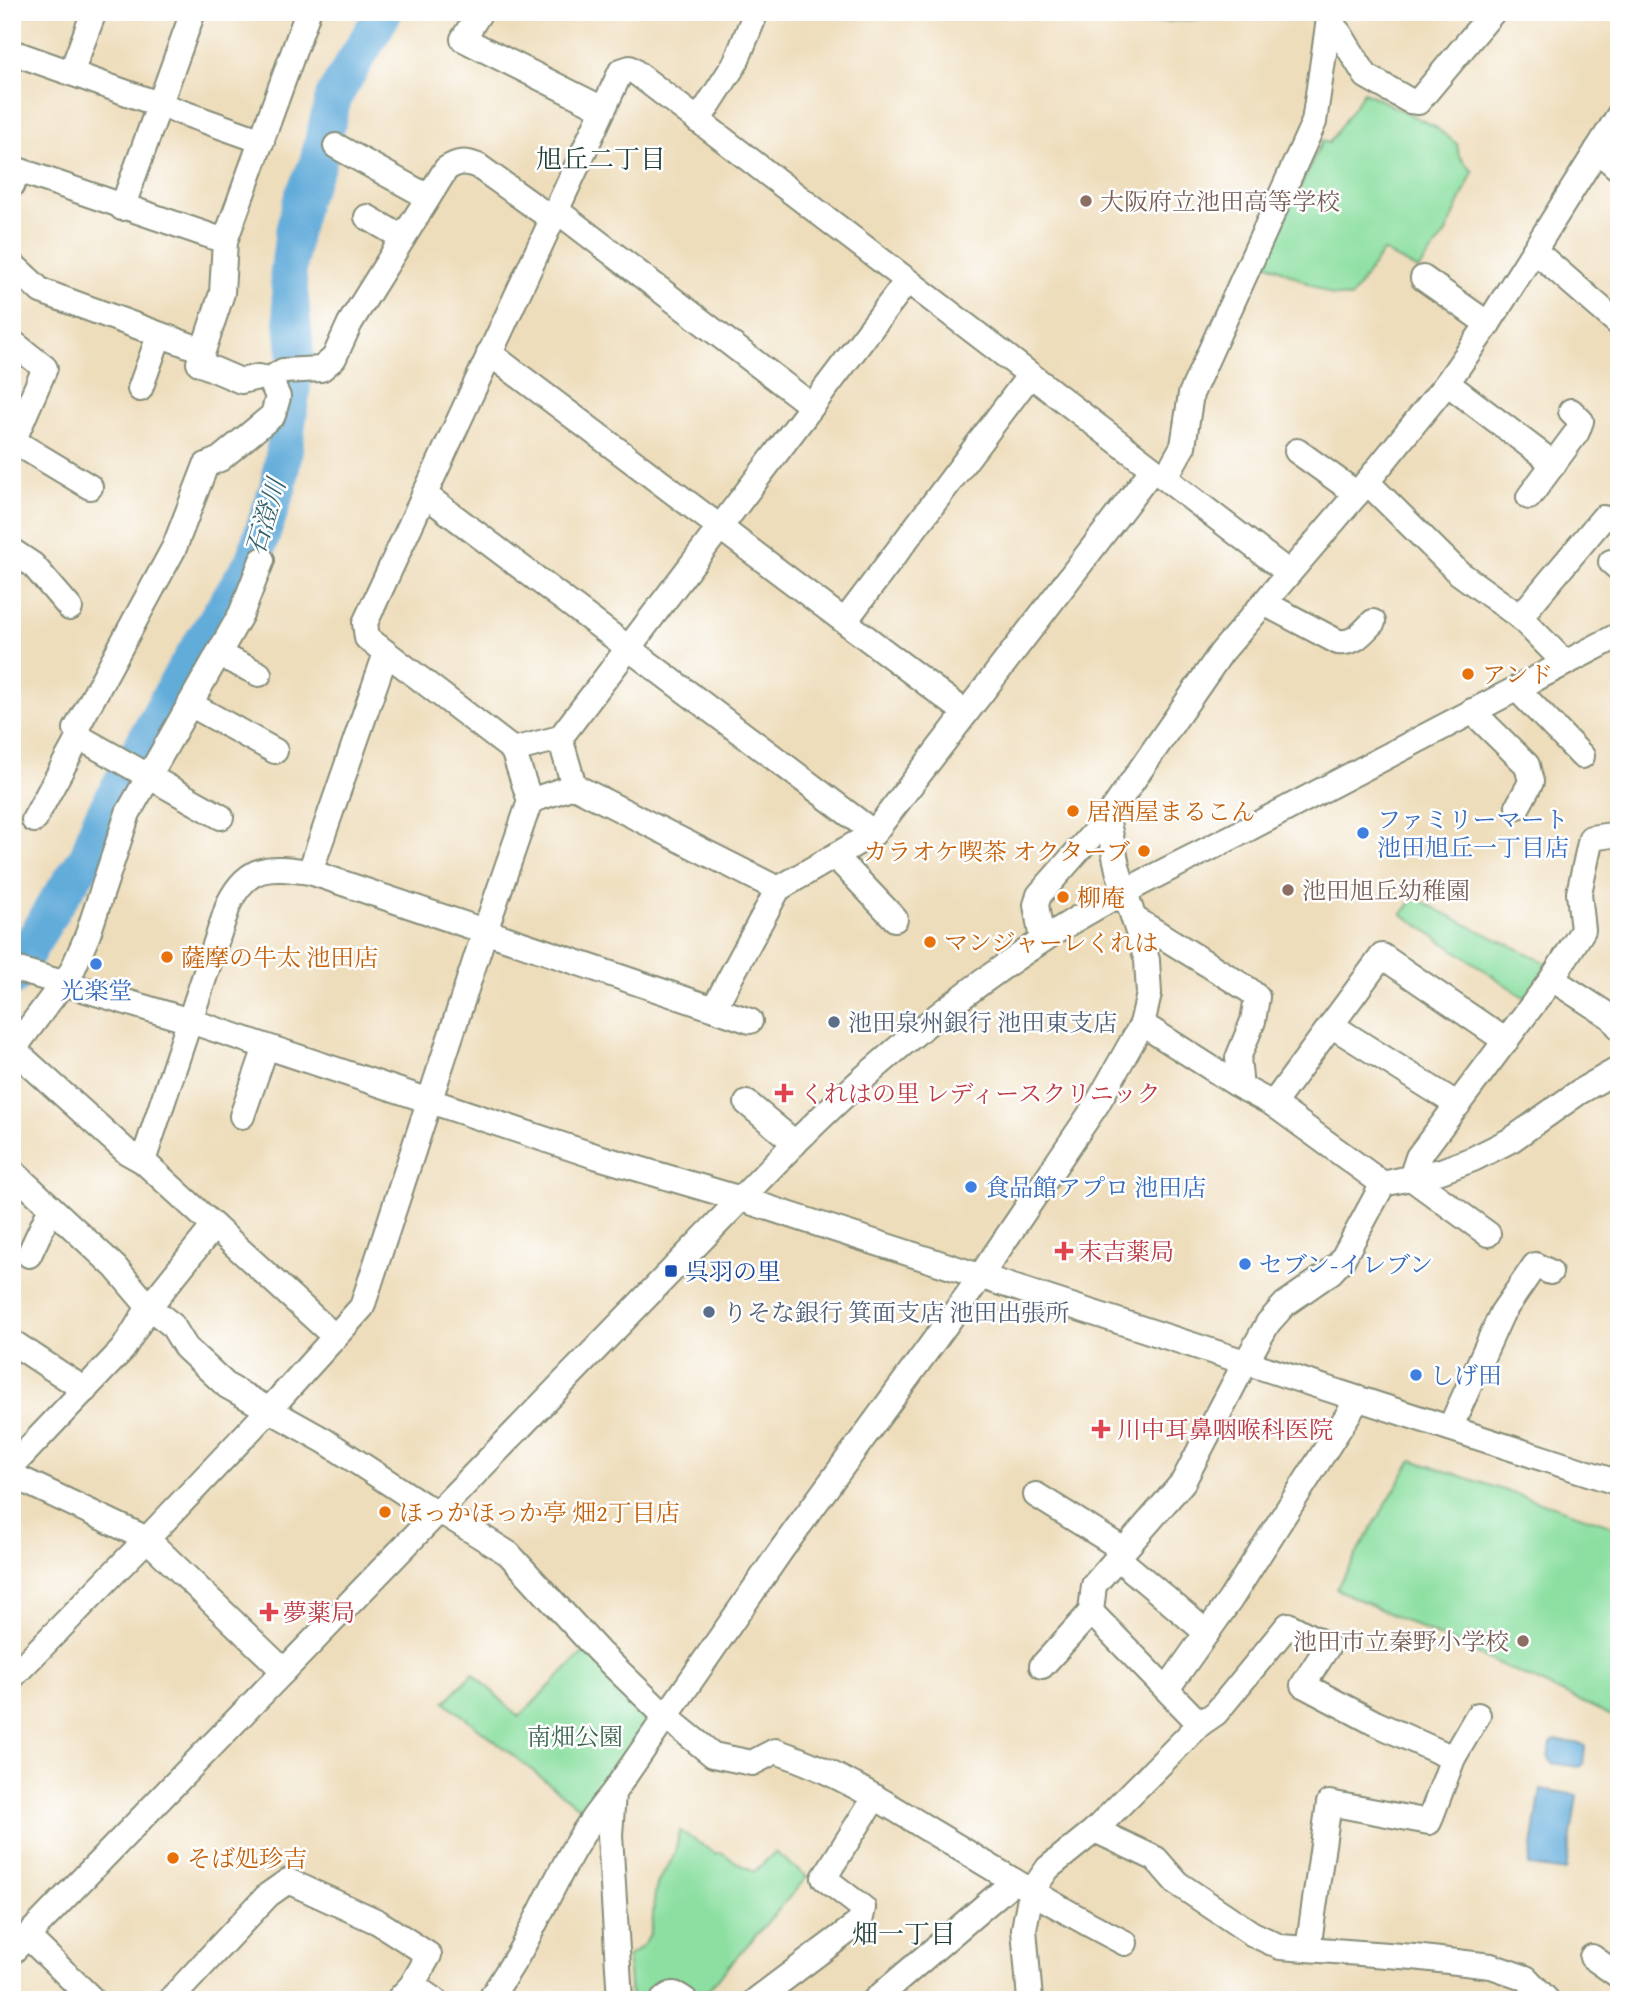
<svg xmlns="http://www.w3.org/2000/svg" width="1631" height="2012" font-family="'Gentium Book Plus','Noto Serif JP',serif">
	<style>
		.green { fill: #8cdfa1; stroke: #568e6a; stroke-width: 2 }
		.water { fill: #62acda; stroke: #407487; stroke-width: 2 }
		.lines { fill: none; stroke-linecap: round; stroke-linejoin: round }
		.river { stroke: #62acda; stroke-width: 37 }
		.minor-casing { stroke: #868d78; stroke-width: 28 }
		.minor { stroke: #fff; stroke-width: 24 }
		.education-dot { fill: #8d6e63; stroke: #fff; stroke-width: 2.5 }
		.food-dot { fill: #e8710a; stroke: #fff; stroke-width: 2.5 }
		.shop-dot { fill: #3f7fe0; stroke: #fff; stroke-width: 2.5 }
		.service-dot { fill: #5c6f8a; stroke: #fff; stroke-width: 2.5 }
		.health-dot { fill: #e0444e; stroke: #fff; stroke-width: 2.5 }
		.transit-dot { fill: #1a4fb4; stroke: #fff; stroke-width: 2.5 }
		.labels { text-anchor: middle; dominant-baseline: central; stroke-width: 5; stroke-linejoin: round; paint-order: stroke }
		.education-label { font-size: 24px; fill: #785e54; stroke: #fff; text-anchor: start }
		.food-label { font-size: 24px; fill: #c56008; stroke: #fff; text-anchor: start }
		.shop-label { font-size: 24px; fill: #366cbe; stroke: #fff; text-anchor: start }
		.service-label { font-size: 24px; fill: #4e5e75; stroke: #fff; text-anchor: start }
		.health-label { font-size: 24px; fill: #be3a42; stroke: #fff; text-anchor: start }
		.transit-label { font-size: 24px; fill: #164399; stroke: #fff; text-anchor: start }
		.park-label { font-size: 24px; fill: #3a664f; stroke: #fff }
		.neighbourhood-label { font-size: 26px; fill: #1f3d34; stroke: #fff }
		.water-label { font-size: 26px; font-style: italic; fill: #36646e; stroke: #fff }
	</style>
	<rect width="100%" height="100%" fill="#fff"/>
	<filter id="ink" filterUnits="userSpaceOnUse"><feTurbulence type="fractalNoise" baseFrequency=".0143" numOctaves="2"/><feDisplacementMap in="SourceGraphic" scale="14" xChannelSelector="R" yChannelSelector="G"/><feConvolveMatrix kernelMatrix="1 2 1 2 8 2 1 2 1" color-interpolation-filters="sRGB"/></filter>
	<filter id="wash" filterUnits="userSpaceOnUse"><feTurbulence type="fractalNoise" baseFrequency=".00686" numOctaves="4" result="noise"/><feDisplacementMap in="SourceGraphic" scale="28" xChannelSelector="R" yChannelSelector="G"/><feGaussianBlur stdDeviation="1.57" result="paint"/><feColorMatrix in="noise" values="0 0 0 0 0 0 0 0 0 0 0 0 0 0 0 0 0 1.4 0 .05"/><feComposite in="paint" operator="in"/></filter>
	<g filter="url(#wash)">
		<rect width="100%" height="100%" fill="#edb"/>
		<g class="green">
			<path d="M1124 12H1240L1236 16 1151 23Z"/>
			<path d="M1364 92 1434 126 1457 144 1459 156 1473 172 1446 233 1418 270 1383 251 1351 298 1332 295 1265 262 1322 141 1329 143Z"/>
			<path d="M1415 897C1457 922 1503 941 1547 963L1538 982 1525 998 1402 914Z"/>
			<path d="M1412 1460 1619 1528V1708L1614 1717 1336 1589Z"/>
			<path d="M587 1649 650 1712 649 1728 585 1812 445 1702 473 1673 519 1717Z"/>
			<path d="M680 1831 717 1854 719 1852 754 1872 775 1852 807 1877 701 1998 669 1980 652 2000H631L628 1956C663 1938 648 1916 657 1885 660 1875 669 1867 673 1857 676 1849 678 1839 680 1831Z"/>
		</g>
		<g class="water">
			<path d="M1555 1740 1582 1744 1585 1747 1583 1764 1579 1767 1552 1763 1549 1759 1551 1743Z"/>
			<path d="M1541 1789 1577 1795 1566 1871 1529 1866Z"/>
		</g>
		<g class="lines">
			<path class="river" d="M12 978 55 904 88 856 99 823 182 674 253 561 278 487 284 453 296 357 288 275 293 234 302 198 317 165 334 96 384 12"/>
		</g>
	</g>
	<g filter="url(#ink)">
		<g class="lines">
			<g class="minor-casing">
				<g id="minor">
					<path d="M308 12 225 241 222 293 199 363 241 381 258 377 270 379 283 371 321 369 334 358 350 323 446 169C458 161 465 161 478 166L552 219"/>
					<path d="M480 12 463 39 603 109"/>
					<path d="M1329 21 1340 34 1366 76 1410 101 1418 102 1493 12"/>
					<path d="M12 52 262 141"/>
					<path d="M71 73 94 12"/>
					<path d="M698 121 736 62 756 12"/>
					<path d="M336 146 428 197"/>
					<path d="M1597 150 1619 169"/>
					<path d="M12 185 18 170 225 241"/>
					<path d="M122 208 193 12"/>
					<path d="M556 210 812 406"/>
					<path d="M367 217 403 238"/>
					<path d="M1535 251 1619 324"/>
					<path d="M12 264 41 291 202 350"/>
					<path d="M1423 278 1488 324"/>
					<path d="M12 342 45 368 12 444"/>
					<path d="M489 353 966 713"/>
					<path d="M1447 383 1554 464"/>
					<path d="M140 389 159 336"/>
					<path d="M12 440 90 487"/>
					<path d="M1297 451 1357 494"/>
					<path d="M1367 482 1458 572 1520 617 1565 663"/>
					<path d="M424 494 874 833"/>
					<path d="M1529 497 1577 432 1581 421 1571 411"/>
					<path d="M12 551 33 565 70 608"/>
					<path d="M1611 562 1619 569"/>
					<path d="M1289 573 1165 478 1183 446 1191 394 1314 122 1330 12"/>
					<path d="M1264 603 1338 642C1355 644 1362 633 1373 622"/>
					<path d="M1520 617 1603 518"/>
					<path d="M845 621 1030 375"/>
					<path d="M218 654 259 674"/>
					<path d="M1517 689 1582 756"/>
					<path d="M190 704 275 751"/>
					<path d="M1472 711 1527 765 1531 782 1518 806"/>
					<path d="M79 737 221 817"/>
					<path d="M560 738 907 281"/>
					<path d="M513 750 367 638 365 623 621 71 630 68 1165 478"/>
					<path d="M574 786 560 738 513 750 530 801 574 786 778 889"/>
					<path d="M34 820 79 737 76 729 174 548 206 465 220 459 273 415 278 397 270 379"/>
					<path d="M836 857 895 919"/>
					<path d="M310 872 386 653"/>
					<path d="M1135 919 1249 990 1257 997 1253 1021 1238 1058 1241 1087"/>
					<path d="M1042 940 1036 905 1039 895 1107 818 1221 653 1367 482 1447 383 1488 324 1619 115"/>
					<path d="M12 968 190 1021 595 1156 741 1199 1619 1483"/>
					<path d="M1552 979 1611 1017 1619 1027"/>
					<path d="M714 1008 778 889 874 833 1153 469"/>
					<path d="M1142 1024 1241 1087 1273 1104 1383 1184 1441 1171 1473 1159 1511 1140 1579 1092 1619 1069"/>
					<path d="M1331 1025 1458 1105"/>
					<path d="M13 1049 127 1152 143 1161 335 1337"/>
					<path d="M12 1051 72 971 88 934 128 813 241 614 262 560"/>
					<path d="M747 1103 795 1143"/>
					<path d="M1273 1104 1382 956 1506 1041"/>
					<path d="M242 1116 266 1047"/>
					<path d="M143 1161 229 903C249 863 271 867 310 872L750 1021"/>
					<path d="M12 1171 115 1267 149 1307 172 1325 186 1348 227 1386 325 1441 423 1505 450 1517 509 1554 599 1652 665 1716 713 1755 752 1763 775 1751C831 1769 881 1800 931 1831 995 1869 1058 1909 1125 1943"/>
					<path d="M1488 1234 1411 1178 1418 1157 1552 979 1583 930 1579 893 1591 838 1619 834"/>
					<path d="M29 1255 51 1208"/>
					<path d="M12 1342 85 1390"/>
					<path d="M1450 1428 1502 1313 1535 1265 1550 1272"/>
					<path d="M12 1466 123 1349 149 1307 214 1226"/>
					<path d="M12 1475 147 1539 284 1671"/>
					<path d="M1036 1495 1113 1543 1125 1564 1207 1633"/>
					<path d="M1042 1666 1091 1612"/>
					<path d="M12 1677 147 1539 269 1410 362 1307 485 931 530 801"/>
					<path d="M1167 1689 1230 1600 1358 1399"/>
					<path d="M1200 1724 1091 1612 1094 1585 1183 1482 1236 1380 1268 1323 1285 1304 1331 1272 1342 1260 1383 1184"/>
					<path d="M1095 1830 1156 1859 1177 1883 1251 1933 1280 1947 1414 1957 1491 1966 1526 1978 1547 2000"/>
					<path d="M27 1936 93 2000"/>
					<path d="M1308 1949 1329 1803 1429 1822 1453 1758 1478 1715"/>
					<path d="M12 1952 795 1143C870 1068 951 1000 1040 942 1102 900 1177 865 1244 831 1369 765 1494 701 1619 635"/>
					<path d="M1592 1957 1619 1976"/>
					<path d="M412 1985 434 2000"/>
					<path d="M170 2000 268 1895 288 1881 378 1922 429 1955 412 1985 398 2000"/>
					<path d="M490 2000C501 1981 514 1963 524 1944 552 1892 574 1837 613 1793"/>
					<path d="M620 2000 610 1835 613 1793 782 1549 969 1293 1097 1104 1142 1024 1149 994 1147 960 1118 870 1107 818"/>
					<path d="M663 2000C672 1991 675 1993 685 2000"/>
					<path d="M756 2000 860 1922 863 1908 824 1878 875 1797"/>
					<path d="M875 2000 1014 1881"/>
					<path d="M1030 2000 1024 1929 1031 1892 1048 1868 1095 1830 1200 1724 1216 1713 1288 1625 1328 1646 1303 1685 1375 1723 1453 1758"/>
				</g>
			</g>
			<use href="#minor" class="minor"/>
		</g>
	</g>
	<g class="education-dot">
		<circle cx="1086" cy="201" r="7"/>
		<circle cx="1288" cy="890" r="7"/>
		<circle cx="1523" cy="1641" r="7"/>
	</g>
	<g class="food-dot">
		<circle cx="1468" cy="674" r="7"/>
		<circle cx="1073" cy="811" r="7"/>
		<circle cx="1144" cy="851" r="7"/>
		<circle cx="1063" cy="897" r="7"/>
		<circle cx="930" cy="942" r="7"/>
		<circle cx="167" cy="957" r="7"/>
		<circle cx="385" cy="1512" r="7"/>
		<circle cx="173" cy="1858" r="7"/>
	</g>
	<g class="shop-dot">
		<circle cx="1363" cy="833" r="7"/>
		<circle cx="96" cy="964" r="7"/>
		<circle cx="971" cy="1187" r="7"/>
		<circle cx="1245" cy="1264" r="7"/>
		<circle cx="1416" cy="1375" r="7"/>
	</g>
	<g class="service-dot">
		<circle cx="834" cy="1022" r="7"/>
		<circle cx="709" cy="1312" r="7"/>
	</g>
	<g class="health-dot">
		<path d="M780.5 1082.5h7v7h7v7h-7v7h-7v-7h-7v-7h7z"/>
		<path d="M1060.5 1240.5h7v7h7v7h-7v7h-7v-7h-7v-7h7z"/>
		<path d="M1097.5 1418.5h7v7h7v7h-7v7h-7v-7h-7v-7h7z"/>
		<path d="M265.5 1601.5h7v7h7v7h-7v7h-7v-7h-7v-7h7z"/>
	</g>
	<rect class="transit-dot" x="664" y="1264" width="14" height="14" rx="3.5"/>
	<g class="labels">
		<g class="education-label">
			<text x="1100" y="201">大阪府立池田高等学校</text>
			<text x="1302" y="890">池田旭丘幼稚園</text>
			<text x="1509" y="1641" text-anchor="end">池田市立秦野小学校</text>
		</g>
		<g class="food-label">
			<text x="1482" y="674">アンド</text>
			<text x="1087" y="811">居酒屋まるこん</text>
			<text x="1130" y="851" text-anchor="end">カラオケ喫茶 オクターブ</text>
			<text x="1077" y="897">柳庵</text>
			<text x="944" y="942">マンジャーレくれは</text>
			<text x="181" y="957">薩摩の牛太 池田店</text>
			<text x="399" y="1512">ほっかほっか亭 畑2丁目店</text>
			<text x="187" y="1858">そば処珍吉</text>
		</g>
		<g class="shop-label">
			<text x="1377" y="819">ファミリーマート<tspan x="1377" dy="28">池田旭丘一丁目店</tspan></text>
			<text x="96" y="990" text-anchor="middle">光楽堂</text>
			<text x="985" y="1187">食品館アプロ 池田店</text>
			<text x="1259" y="1264">セブン-イレブン</text>
			<text x="1430" y="1375">しげ田</text>
		</g>
		<g class="service-label">
			<text x="848" y="1022">池田泉州銀行 池田東支店</text>
			<text x="723" y="1312">りそな銀行 箕面支店 池田出張所</text>
		</g>
		<g class="health-label">
			<text x="800" y="1093">くれはの里 レディースクリニック</text>
			<text x="1078" y="1251">末吉薬局</text>
			<text x="1117" y="1429">川中耳鼻咽喉科医院</text>
			<text x="283" y="1612">夢薬局</text>
		</g>
		<g class="transit-label">
			<text x="685" y="1271">呉羽の里</text>
		</g>
		<g class="park-label">
			<text x="575" y="1736">南畑公園</text>
		</g>
		<g class="neighbourhood-label">
			<text x="601" y="158">旭丘二丁目</text>
			<text x="904" y="1933">畑一丁目</text>
		</g>
		<g class="water-label">
			<text transform="translate(265 517) rotate(-73)">石澄川</text>
		</g>
	</g>
	<rect width="1631" height="2012" fill="none" stroke="#fff" stroke-width="42"/>
</svg>
